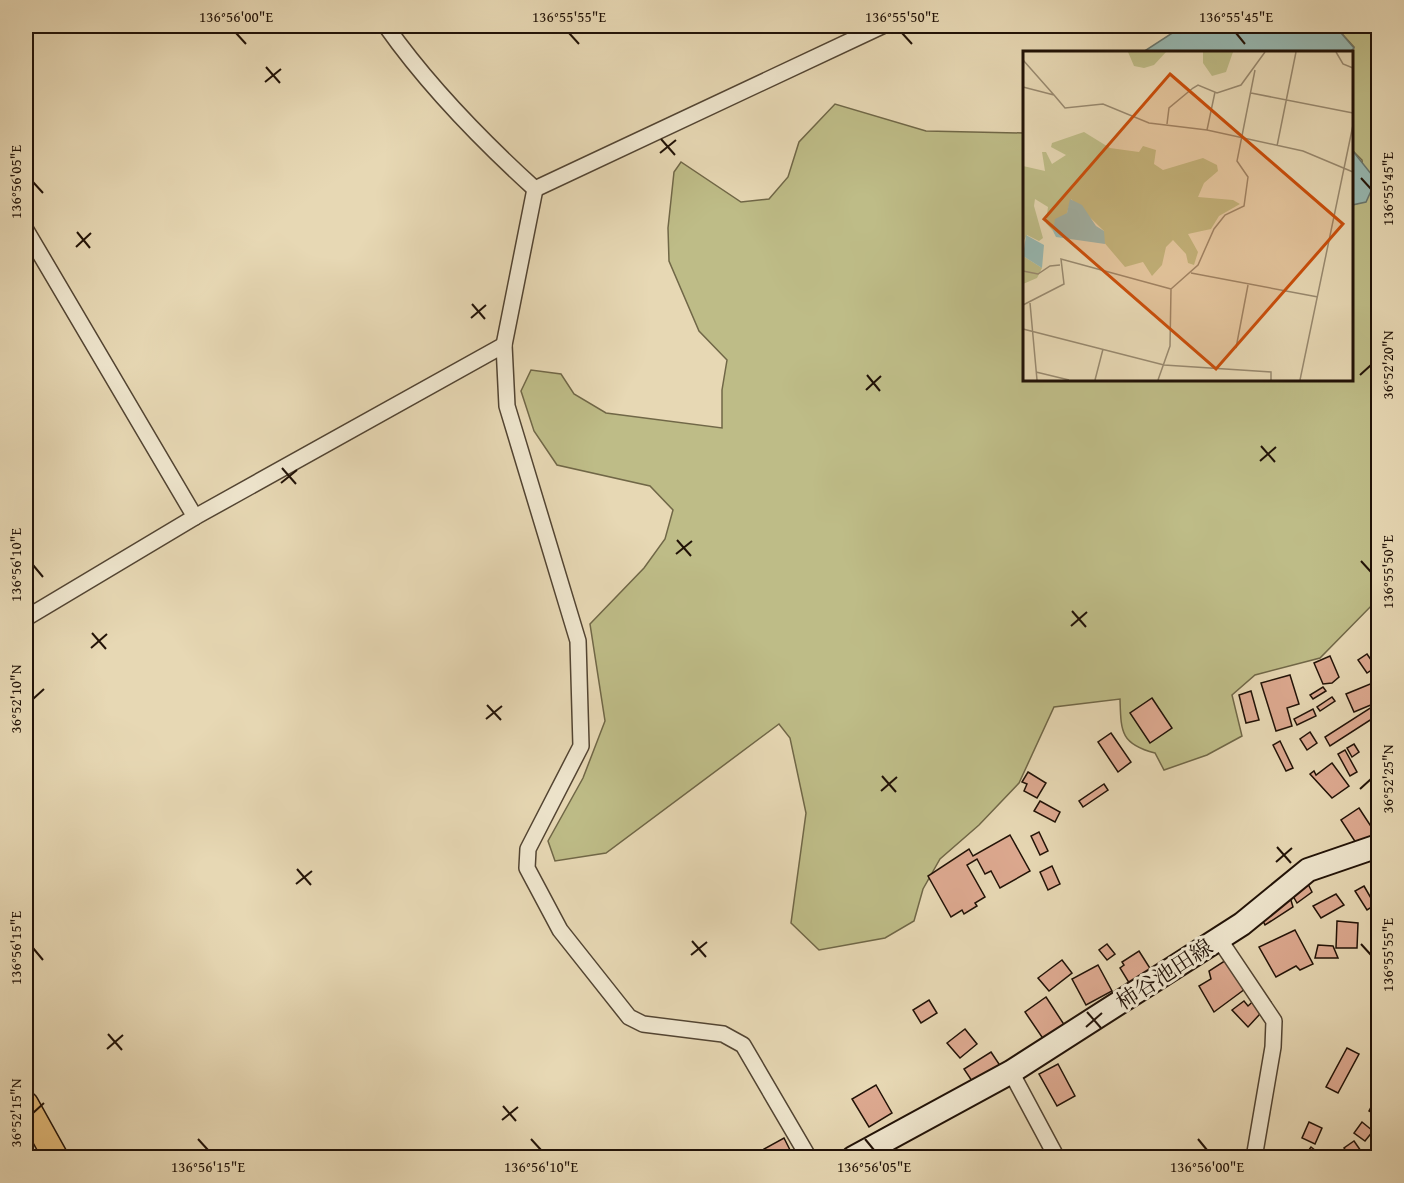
<svg xmlns="http://www.w3.org/2000/svg" width="1404" height="1183" font-family="'Gentium Book Plus','Noto Serif JP',serif">
	<style>
		.green { fill: #bebc87; stroke: #706747; stroke-width: 1.5 }
		.water { fill: #97b9b3; stroke: #68766e; stroke-width: 1.5 }
		.building { fill: #dda990; stroke: #211207; stroke-width: 1.5 }
		.lines { fill: none; stroke-linecap: round; stroke-linejoin: round }
		.minor-casing { stroke: #524432; stroke-width: 18 }
		.secondary-casing { stroke: #211207; stroke-width: 26 }
		.primary-casing { stroke: #211207; stroke-width: 27 }
		.minor { stroke: #efe6ce; stroke-width: 15 }
		.secondary { stroke: #efe6ce; stroke-width: 22 }
		.primary { stroke: #e4bc7a; stroke-width: 24 }
		.ticks { fill: none; stroke: #211207; stroke-width: 2 }
		.labels { text-anchor: middle; dominant-baseline: central; stroke-width: 6; stroke-linejoin: round; paint-order: stroke }
		.street-label { font-size: 22px; fill: #211207; stroke: #efe6ce }
		.inset-road { fill: none; stroke: #98896f; stroke-width: 1.5 }
		.view { fill: #ca4e0b; fill-opacity: 0.15; stroke: #ca4e0b; stroke-width: 3 }
		.inset-edge { fill: none; stroke: #211207; stroke-width: 3 }
		.neatline { fill: none; stroke: #211207; stroke-width: 2 }
		.ticks-label { font-size: 15px; text-anchor: middle; fill: #211207 }
	</style>
	<rect width="100%" height="100%" fill="#e7d8b4"/>
	<filter id="stains"><feTurbulence type="fractalNoise" baseFrequency=".00333" numOctaves="4"/><feColorMatrix values="0 0 0 0 .2 0 0 0 0 .09 0 0 0 0 .02 0 0 0 .5 -.17"/></filter>
	<radialGradient id="worn" r=".72"><stop offset=".6" stop-color="#630" stop-opacity="0"/><stop offset="1" stop-color="#630" stop-opacity=".3"/></radialGradient>
	<path class="green" d="M1335 26H1378V599L1320 658 1255 675 1232 695 1242 736 1207 755 1164 770 1155 753C1120 744 1121 731 1120 699L1054 707 1019 783 979 825 940 859 923 889 914 921 885 938 819 950 791 923 806 813 790 738 779 724 606 853 555 861 548 841 583 778 605 721 590 624 644 568 665 539 673 510 650 486 557 465 534 431 521 391 531 370 561 374 574 394 606 413 722 428V390L727 360 699 331 669 261 668 228 674 172 681 162 741 202 769 199 788 177 799 142 835 104 926 131 1024 133V380H1352V205L1366 201 1362 160 1352 150 1350 52 1354 47Z"/>
	<g class="water">
		<path d="M1183 26H1335L1354 48 1350 52H1143Z"/>
		<path d="M1352 150 1376 180 1366 202 1352 205Z"/>
	</g>
	<g class="building">
		<path d="M1367 654 1376 667 1367 673 1358 660Z"/>
		<path d="M1330 656 1339 677 1332 683 1323 684 1314 663Z"/>
		<path d="M1290 675 1299 704 1287 708 1292 726 1276 731 1261 683Z"/>
		<path d="M1375 682 1378 702 1354 712 1346 694Z"/>
		<path d="M1323 687 1326 691 1313 699 1310 695Z"/>
		<path d="M1251 691 1259 720 1246 723 1239 695Z"/>
		<path d="M1332 697 1335 701 1320 711 1317 707Z"/>
		<path d="M1152 698 1172 728 1150 743 1130 713Z"/>
		<path d="M1378 703V715L1330 746 1325 737Z"/>
		<path d="M1313 709 1316 716 1297 725 1294 719Z"/>
		<path d="M1310 732 1317 743 1307 750 1300 739Z"/>
		<path d="M1111 733 1131 762 1118 772 1098 742Z"/>
		<path d="M1280 741 1293 768 1286 771 1273 745Z"/>
		<path d="M1354 744 1359 752 1352 757 1347 748Z"/>
		<path d="M1345 750 1357 772 1350 776 1338 754Z"/>
		<path d="M1332 763 1349 786 1332 798 1310 774 1314 771 1316 775Z"/>
		<path d="M1028 772 1046 783 1037 798 1024 791 1027 784 1022 782Z"/>
		<path d="M1104 784 1108 790 1083 807 1079 801Z"/>
		<path d="M1040 801 1060 812 1055 822 1034 811Z"/>
		<path d="M1359 808 1376 834 1358 846 1341 820Z"/>
		<path d="M1039 832 1048 851 1040 855 1031 836Z"/>
		<path d="M1010 835 1030 871 1000 888 991 871 985 874 977 859 967 865 985 897 975 903 977 906 964 914 962 910 951 917 928 876 969 849 973 856Z"/>
		<path d="M1052 866 1060 884 1048 890 1040 872Z"/>
		<path d="M1305 878 1312 892 1297 903 1289 889Z"/>
		<path d="M1364 886 1375 905 1367 910 1355 891Z"/>
		<path d="M1336 894 1344 905 1321 918 1313 906Z"/>
		<path d="M1290 897 1293 907 1265 925 1259 913Z"/>
		<path d="M1337 921 1358 923 1357 948H1336Z"/>
		<path d="M1295 930 1313 964 1300 970 1296 966 1276 977 1259 947Z"/>
		<path d="M1107 944 1115 954 1107 960 1099 950Z"/>
		<path d="M1318 945 1333 946 1338 958H1315Z"/>
		<path d="M1139 951 1153 973 1131 986 1120 968 1124 965 1122 962Z"/>
		<path d="M1237 953 1245 989 1214 1012 1199 986 1211 979 1209 971Z"/>
		<path d="M1062 960 1072 973 1049 991 1038 978Z"/>
		<path d="M1098 965 1112 991 1086 1005 1072 979Z"/>
		<path d="M1261 994 1271 1002 1248 1027 1232 1010 1244 1001 1248 1006Z"/>
		<path d="M1046 997 1065 1026 1044 1040 1025 1012Z"/>
		<path d="M929 1000 937 1013 921 1023 913 1010Z"/>
		<path d="M965 1029 977 1044 960 1058 947 1043Z"/>
		<path d="M1347 1048 1359 1054 1338 1093 1326 1087Z"/>
		<path d="M991 1052 1001 1067 974 1084 964 1069Z"/>
		<path d="M1058 1064 1075 1096 1057 1106 1039 1074Z"/>
		<path d="M876 1085 892 1113 869 1127 852 1099Z"/>
		<path d="M1378 1094V1116L1369 1111Z"/>
		<path d="M1309 1122 1322 1128 1315 1144 1302 1138Z"/>
		<path d="M1362 1122 1373 1131 1365 1141 1354 1133Z"/>
		<path d="M784 1138 794 1158H769L764 1149Z"/>
		<path d="M1354 1141 1363 1154 1359 1158H1351L1344 1148Z"/>
		<path d="M1311 1147 1325 1158H1303Z"/>
	</g>
	<g class="lines">
		<g class="minor-casing">
			<g id="minor">
				<path d="M386 26C429 87 480 139 535 189"/>
				<path d="M535 189 504 345 507 406 578 641 581 746 528 849 527 868 560 930 629 1017 643 1024 723 1034 743 1045 809 1158"/>
				<path d="M535 189 882 26"/>
				<path d="M26 230 195 517"/>
				<path d="M26 618 195 517 504 345"/>
				<path d="M1219 939 1274 1021 1273 1047 1254 1158"/>
				<path d="M1011 1072 1057 1158"/>
			</g>
		</g>
		<g class="secondary-casing">
			<path id="secondary" d="M853 1158 1011 1072 1242 924 1308 870 1378 846"/>
		</g>
		<g class="primary-casing">
			<path id="primary" d="M26 1104 56 1158"/>
		</g>
		<use href="#minor" class="minor"/>
		<use href="#secondary" class="secondary"/>
		<use href="#primary" class="primary"/>
	</g>
	<path class="ticks" d="M236 33 246 44M569 33 579 44M902 33 912 44M1236 33 1245 44M266 67 280 83M265 82 281 69M661 139 675 155M660 153 676 140M1361 178 1371 189M33 182 43 193M77 232 90 248M76 247 91 233M472 304 485 319M471 318 486 305M867 375 880 391M1360 375 1371 365M866 390 881 376M1261 446 1275 462M1260 461 1276 447M282 468 296 484M281 483 297 470M677 540 691 556M676 554 692 541M1361 561 1371 572M33 565 43 577M1072 611 1086 627M1071 626 1087 612M92 633 106 649M91 648 107 634M33 699 44 689M487 705 501 720M486 719 502 706M882 776 896 792M1360 789 1371 779M881 791 897 777M1277 847 1291 863M1276 862 1292 848M297 869 311 885M296 884 312 871M692 941 706 957M1361 944 1371 955M33 948 43 960M691 955 707 942M1087 1012 1101 1028M1086 1027 1102 1013M108 1034 122 1050M107 1049 123 1035M503 1106 516 1121M33 1113 44 1103M502 1120 518 1107M198 1139 208 1150M531 1139 541 1150M865 1139 874 1150M1198 1139 1207 1150"/>
	<g class="labels">
		<g class="street-label">
			<text transform="translate(1164 974) rotate(-33)">柿谷池田線</text>
		</g>
	</g>
	<g transform="translate(1023 51)">
		<rect width="330" height="330" fill="#e7d8b4"/>
		<path d="M105 1H143L131 14 121 17 111 15ZM180 1H210L203 21 189 25 180 12ZM61 81 87 97 116 101 120 95 133 99 131 113 140 119 180 107 194 114 195 120 181 132 175 146 210 149 217 153 196 165 188 178 165 183 175 201 171 214 165 212 163 203 150 189 143 196 139 214 129 225 120 211 102 216 79 189 81 180 48 148 44 162 30 180 23 172 25 156 12 148 11 155 20 187 16 190 4 184 0 191V115L22 120 19 101H23L29 113 43 104 28 96 29 92ZM0 205 19 217 14 227 0 233Z" fill="#bebc87"/>
		<path d="M47 148 59 154 73 175 81 180 82 193 33 186 30 180 32 168 44 162ZM3 184 21 194 19 217 0 205Z" fill="#97b9b3"/>
		<path class="inset-road" d="M313 1 320 13 330 17M0 9 31 44M0 36 31 44M228 42 330 62M31 44 42 57 80 53 126 72 184 79 280 100 330 121M144 73 146 57 170 37 175 34 194 42 218 34 242 1M184 79 192 41M254 95 273 1M0 220 15 223 27 215 37 214M168 222 295 246M148 238 175 214 191 178 202 164 221 155 225 126 214 110 232 19M7 252 14 329M0 254 41 233 38 208 148 238M0 278 141 314 248 321V329M213 297 225 234M13 321 46 329M72 329 80 298M135 329 147 295 148 238M277 329 330 74"/>
		<path class="view" d="M147 23 320 173 193 318 21 168Z"/>
		<rect width="330" height="330" class="inset-edge"/>
	</g>
	<rect width="1404" height="1183" fill="none" stroke="#e7d8b4" stroke-width="66"/>
	<rect x="33" y="33" width="1338" height="1117" class="neatline"/>
	<g class="ticks-label">
		<text x="236" y="22">136°56'00"E</text>
		<text x="569" y="22">136°55'55"E</text>
		<text x="902" y="22">136°55'50"E</text>
		<text x="1236" y="22">136°55'45"E</text>
		<text transform="translate(16 182) rotate(-90)" y="5">136°56'05"E</text>
		<text transform="translate(1388 189) rotate(-90)" y="5">136°55'45"E</text>
		<text transform="translate(1388 365) rotate(-90)" y="5">36°52'20"N</text>
		<text transform="translate(16 565) rotate(-90)" y="5">136°56'10"E</text>
		<text transform="translate(1388 572) rotate(-90)" y="5">136°55'50"E</text>
		<text transform="translate(16 699) rotate(-90)" y="5">36°52'10"N</text>
		<text transform="translate(1388 779) rotate(-90)" y="5">36°52'25"N</text>
		<text transform="translate(16 948) rotate(-90)" y="5">136°56'15"E</text>
		<text transform="translate(1388 955) rotate(-90)" y="5">136°55'55"E</text>
		<text transform="translate(16 1113) rotate(-90)" y="5">36°52'15"N</text>
		<text x="208" y="1172">136°56'15"E</text>
		<text x="541" y="1172">136°56'10"E</text>
		<text x="874" y="1172">136°56'05"E</text>
		<text x="1207" y="1172">136°56'00"E</text>
	</g>
	<rect width="100%" height="100%" filter="url(#stains)"/>
	<rect width="100%" height="100%" fill="url(#worn)"/>
</svg>
